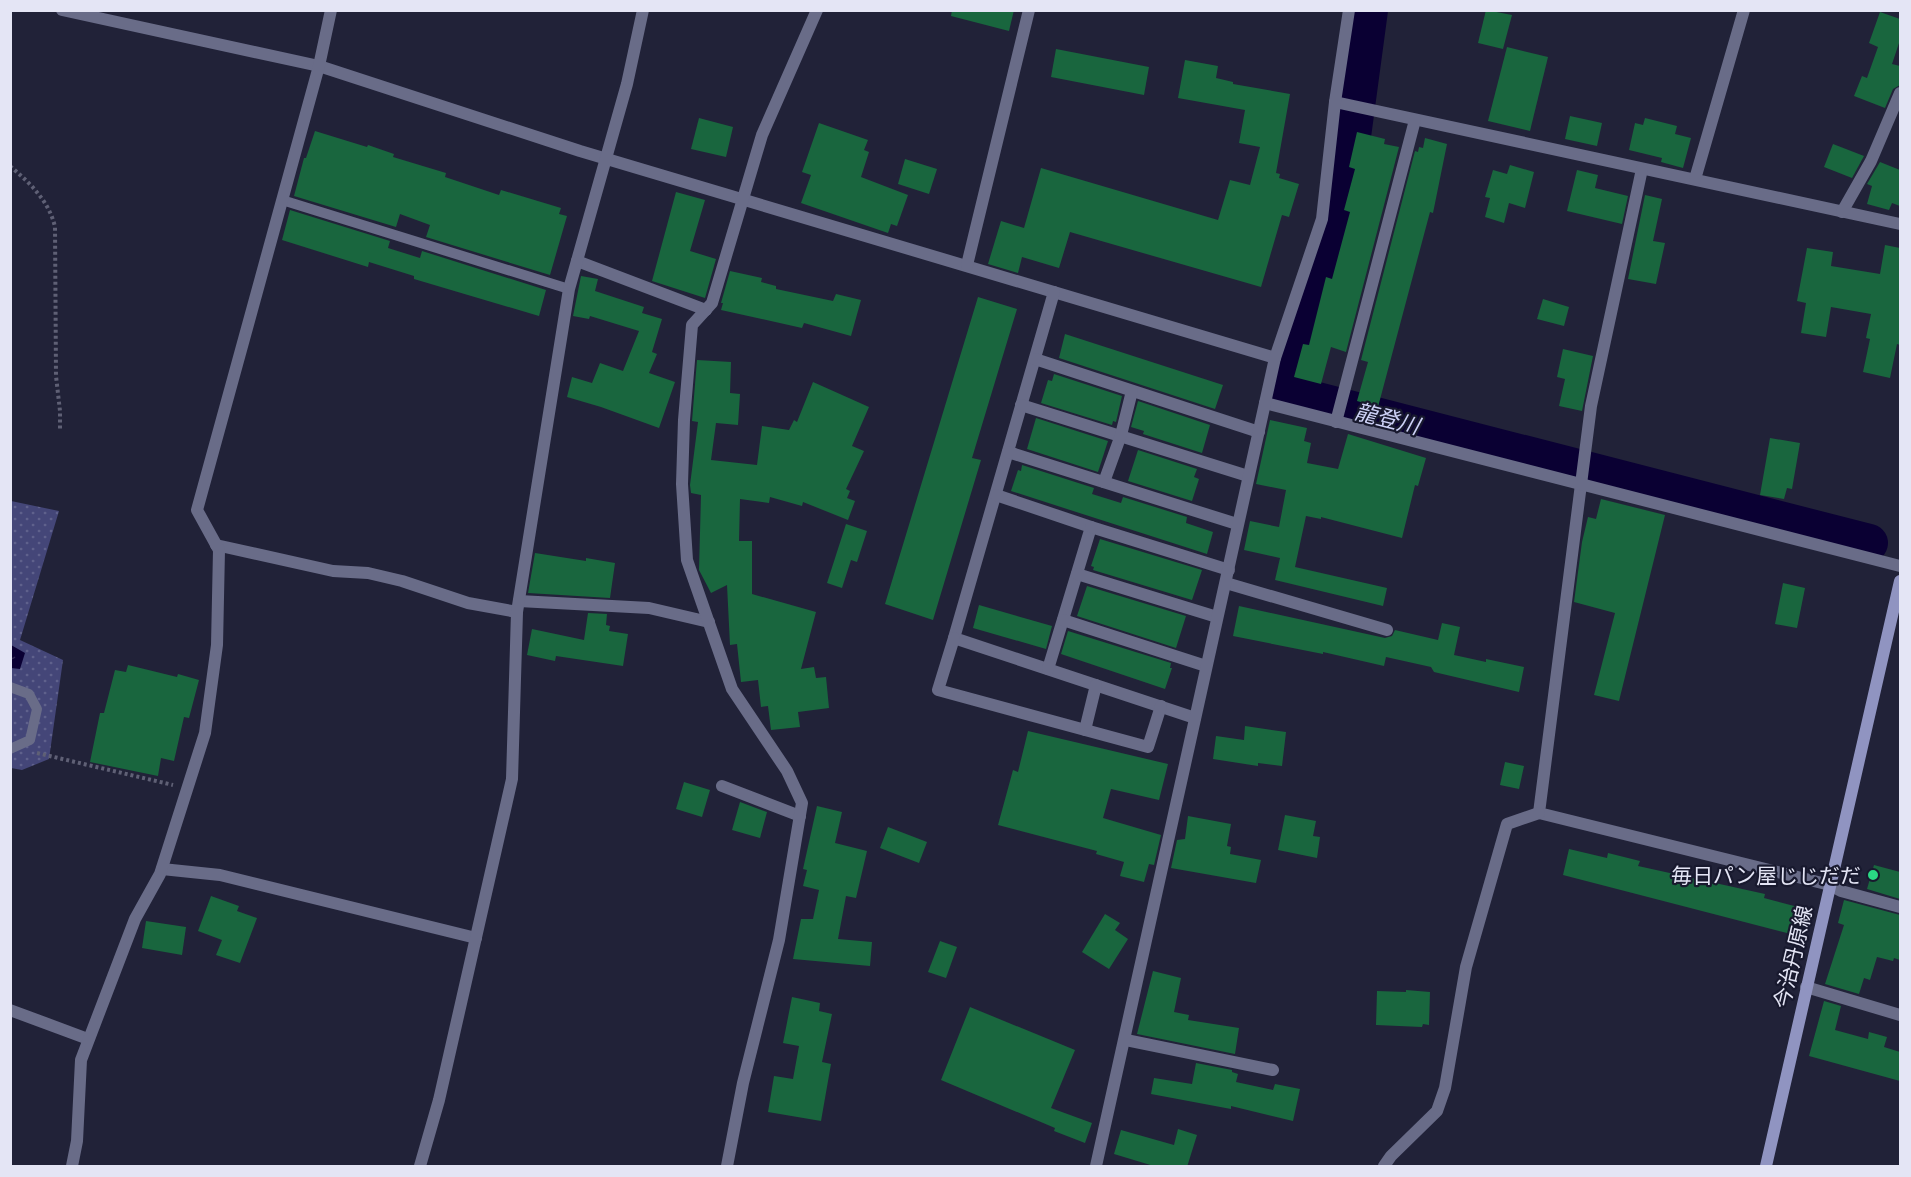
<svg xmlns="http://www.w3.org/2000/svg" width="1911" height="1177" font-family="Cabin,'Noto Sans JP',sans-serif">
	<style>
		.grass { fill: url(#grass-dots) }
		.water { fill: url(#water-ripples) }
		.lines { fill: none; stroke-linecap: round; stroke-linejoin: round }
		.river { stroke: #0a0033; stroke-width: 38 }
		.building { fill: #19663e }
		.path { stroke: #5f6075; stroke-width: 4; stroke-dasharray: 3 3; stroke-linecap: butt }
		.lane { stroke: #696c88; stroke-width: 10 }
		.street { stroke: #696c88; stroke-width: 12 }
		.secondary { stroke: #9094c1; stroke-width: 12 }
		.poi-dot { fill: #2ad884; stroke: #18192e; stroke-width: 2 }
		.labels { text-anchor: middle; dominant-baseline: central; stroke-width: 4.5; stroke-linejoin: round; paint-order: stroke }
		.poi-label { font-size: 21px; fill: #e4e5f5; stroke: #18192e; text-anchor: end }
		.street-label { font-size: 21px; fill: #e4e5f5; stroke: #18192e }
		.water-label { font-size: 22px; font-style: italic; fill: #ced2f7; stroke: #18192e }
	</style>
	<defs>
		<pattern id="grass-dots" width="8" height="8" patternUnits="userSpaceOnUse" patternTransform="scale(1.5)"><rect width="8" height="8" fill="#444678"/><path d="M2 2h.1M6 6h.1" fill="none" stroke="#5f618c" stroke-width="1.8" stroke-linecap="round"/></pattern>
		<pattern id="water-ripples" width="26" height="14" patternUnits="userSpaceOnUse" patternTransform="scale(1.5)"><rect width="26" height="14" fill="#0a0033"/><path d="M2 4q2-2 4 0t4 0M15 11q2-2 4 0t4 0" fill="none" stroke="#2e2551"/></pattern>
	</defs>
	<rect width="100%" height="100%" fill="#212238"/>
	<path class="grass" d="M11 501 59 511 20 640 63 660 49 759 22 770 11 768Z"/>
	<path class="water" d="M11 645 25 653 20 669 11 668Z"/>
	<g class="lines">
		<path class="river" d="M1369 10 1341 218 1286 393 1869 543"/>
	</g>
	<g class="building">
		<path d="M952 10H1014L1009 31 951 16Z"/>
		<path d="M1486 10 1512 15 1503 49 1478 43Z"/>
		<path d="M1880 12 1900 19V40L1892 64 1900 66V85L1893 89 1885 108 1854 96 1862 76 1867 78 1878 47 1869 43Z"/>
		<path d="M1507 47 1548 57 1530 131 1488 121Z"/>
		<path d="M1056 49 1149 67 1144 95 1051 77Z"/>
		<path d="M1185 60 1218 66 1216 78 1233 82V84L1290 94 1276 173 1280 174 1279 178 1299 184 1289 217 1282 215 1261 287 1070 232 1059 268 1022 257 1018 273 988 264 1001 221 1024 228 1041 168 1218 220 1230 180 1250 185 1260 147 1239 143 1245 110 1178 98Z"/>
		<path d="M1570 116 1602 123 1597 146 1565 139Z"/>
		<path d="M699 118 733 127 726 157 691 149Z"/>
		<path d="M1645 118 1677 126 1675 134 1691 138 1683 168 1661 162 1662 158 1629 150 1635 123 1643 125Z"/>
		<path d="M819 123 868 140 864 150 869 152 861 177 908 195 897 226 891 224 888 233 801 203 811 175 802 172Z"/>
		<path d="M315 131 367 147 368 145 394 154 393 157 446 173 445 177 499 195 501 190 561 208 559 214 567 216 550 275 426 237 430 225 400 214 396 227 294 196 304 158H306Z"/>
		<path d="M1357 132 1385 139 1384 144 1399 147 1346 352 1331 347 1321 384 1294 377 1303 344 1309 345 1326 277 1332 279 1350 212 1344 210 1355 169 1349 167Z"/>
		<path d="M1425 138 1447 144 1433 213 1430 212 1378 407 1357 401 1368 362 1361 360 1415 151 1418 152 1419 147 1423 148Z"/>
		<path d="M1833 144 1864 156 1852 178 1824 167Z"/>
		<path d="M905 159 937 169 929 194 898 184Z"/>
		<path d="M1880 162 1900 170V206L1892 203 1889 210 1867 204 1872 186 1867 184Z"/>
		<path d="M1510 165 1534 172 1525 208 1509 203 1504 223 1485 217 1490 198 1485 197 1493 170 1507 174Z"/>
		<path d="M1577 170 1598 175 1595 188 1628 196 1622 224 1567 211Z"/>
		<path d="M676 192 705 200 690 251 716 259 705 298 652 281Z"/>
		<path d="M1645 195 1662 199 1653 241 1665 243 1656 284 1628 279Z"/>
		<path d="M290 210 390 241 388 248 420 258 422 251 546 290 539 316 414 279V276L369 262 368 267 282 240Z"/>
		<path d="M1885 245 1900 248V345L1897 344 1890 378 1863 372 1870 339 1866 338 1871 314 1831 307 1826 337 1801 333 1806 303 1797 301 1807 248 1833 252 1831 266 1880 274Z"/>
		<path d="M730 271 762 278 761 282 776 286V289L833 301 836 294 861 300 851 336 804 323 802 328 721 310 723 303H721Z"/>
		<path d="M581 276 598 279 595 291 644 307 642 313 662 319 652 352 657 354 649 373 675 382 659 428 601 407 567 397 572 377 592 383 600 363 623 371 639 331 590 316 589 319 573 316Z"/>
		<path d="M978 297 1017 309 972 458 981 460 933 620 885 604Z"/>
		<path d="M1543 299 1569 307 1564 326 1537 319Z"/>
		<path d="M1065 334 1223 385 1215 409 1059 358Z"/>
		<path d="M1563 349 1593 356 1582 411 1559 406 1565 379 1557 377Z"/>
		<path d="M697 360 731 362 730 393 740 394 738 425 716 423 711 460 757 465 762 426 789 430 794 420 797 422 813 382 869 407 852 446 864 451 846 489 850 491 847 498 855 501 848 520 803 502 802 506 770 497 769 503 740 499 739 541H752V594L816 612 801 669 814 667 816 678 826 677 829 708 798 712 800 727 771 730 768 706 761 707 758 680 741 682 737 644 730 645 727 585 711 593 699 570 701 495 691 493 690 485 698 422 692 421Z"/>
		<path d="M1054 374 1122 396 1116 422 1113 421 1112 425 1041 403 1048 380 1052 381Z"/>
		<path d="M1138 401 1210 425 1202 453 1143 434 1144 431 1131 427Z"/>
		<path d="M1036 418 1108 441 1098 472 1027 449Z"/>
		<path d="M1270 420 1307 428 1304 441 1311 443 1307 463 1338 469 1348 434 1426 458 1418 486 1415 485 1402 538 1321 517V519L1306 516 1295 567 1387 588 1383 606 1275 580 1280 558 1244 550 1250 521 1279 527 1286 490 1256 484Z"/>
		<path d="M1770 438 1800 443 1792 489 1787 488 1784 499 1760 495Z"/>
		<path d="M1138 450 1197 469 1194 477 1199 479 1192 501 1128 481Z"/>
		<path d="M1022 465 1094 488 1092 494 1121 503 1123 497 1187 517 1186 523 1213 532 1207 554 1011 491 1018 470 1021 471Z"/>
		<path d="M1601 499 1665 515 1619 701 1594 695 1615 613 1574 602 1582 542 1588 517 1596 519Z"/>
		<path d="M846 524 867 531 857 562 851 560 842 588 827 583Z"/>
		<path d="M1100 539 1202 570 1192 600 1093 570 1094 567 1091 566Z"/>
		<path d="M535 553 586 561V558L615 563 610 598 528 593Z"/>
		<path d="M1783 583 1805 588 1797 628 1775 624Z"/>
		<path d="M1087 586 1186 616 1176 648 1077 616Z"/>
		<path d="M979 605 1052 626 1046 649 973 628Z"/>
		<path d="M1239 606 1385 638 1392 636 1395 630 1438 640 1442 623 1460 627 1454 655 1486 662V659L1524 667 1519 692 1434 672 1431 667 1386 657 1384 666 1323 652V654L1233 636Z"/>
		<path d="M588 613 607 614 606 625 610 626 609 631 628 634 623 666 556 656 555 661 527 655 532 629 584 640Z"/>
		<path d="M1068 631 1171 663 1170 668H1172L1165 689 1061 654Z"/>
		<path d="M128 665 177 677 178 674 199 680 189 718 184 717 174 761 161 758 158 776 90 762 100 713H104L115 670 126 672Z"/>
		<path d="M1245 726 1286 732 1282 766 1258 763V766L1213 759 1216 736 1244 740Z"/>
		<path d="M1028 731 1168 764 1159 800 1111 789 1103 818 1161 835 1154 865 1149 864 1144 882 1120 876 1124 862 1096 854 1097 851 998 825 1013 770 1018 772Z"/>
		<path d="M1505 762 1524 766 1519 789 1500 785Z"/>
		<path d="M684 782 710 790 702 817 676 809Z"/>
		<path d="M740 802 767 812 760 838 732 830Z"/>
		<path d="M817 806 842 812 835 843 867 851 856 898 846 896 838 939 872 942 870 966 793 959 801 919H813L819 890 803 886 807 870 803 869Z"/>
		<path d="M1285 815 1316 821 1313 836 1320 837 1317 858 1278 850Z"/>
		<path d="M1188 816 1231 824 1227 846 1231 847 1230 854 1261 860 1256 883 1171 868 1177 840 1185 839Z"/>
		<path d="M888 827 927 842 919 863 880 848Z"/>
		<path d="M1569 849 1607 858 1608 853 1640 861 1638 866 1765 894 1764 898 1798 907 1791 934 1563 875Z"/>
		<path d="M1874 865 1900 872V899L1867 889Z"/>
		<path d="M211 896 239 906 237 911 257 918 240 963 216 955 222 940 198 931Z"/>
		<path d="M1844 900 1900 915V960L1894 958 1893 961 1877 957 1870 980 1864 978 1859 994 1825 984 1844 925 1838 923Z"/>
		<path d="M1105 914 1120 923 1115 930 1128 939 1109 969 1082 952Z"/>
		<path d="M146 921 186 927 182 955 142 948Z"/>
		<path d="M940 941 957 947 946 978 928 972Z"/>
		<path d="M1153 971 1181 978 1174 1012 1189 1015 1188 1020 1239 1028 1235 1054 1137 1034Z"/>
		<path d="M1406 990 1430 992 1429 1025 1423 1024 1422 1027 1376 1025 1377 991 1406 992Z"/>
		<path d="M792 997 820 1003 819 1011 832 1014 822 1062 831 1064 821 1121 768 1112 774 1076 793 1079 799 1046 783 1043Z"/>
		<path d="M1824 1001 1841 1006 1835 1030 1868 1039 1869 1032 1887 1037 1884 1047 1900 1052V1081L1809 1056Z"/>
		<path d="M970 1007 1075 1050 1051 1108 1092 1123 1085 1143 1054 1131 1055 1128 941 1080Z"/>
		<path d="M1196 1063 1232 1070V1072L1238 1074 1236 1082 1273 1090 1275 1084 1300 1089 1293 1121 1231 1106V1109L1151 1094 1154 1078 1192 1084Z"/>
		<path d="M1178 1129 1197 1135 1187 1167H1157L1114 1154 1121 1130 1174 1145Z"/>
	</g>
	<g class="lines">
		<g class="path">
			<path d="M10 166C30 183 49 201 55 227L56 376 60 411V431"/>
			<path d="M37 753 173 785"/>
		</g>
		<g class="lane">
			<path d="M282 200 569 289"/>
			<path d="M10 687 29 694 37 709 30 740 10 749"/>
		</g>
		<g class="street">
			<path d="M62 10 319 66 580 151 1275 358"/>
			<path d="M1335 102 1900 224"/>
			<path d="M1642 169 1591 406 1539 813 1830 885 1841 891 1900 907"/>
			<path d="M1695 179 1744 10"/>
			<path d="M1842 212 1871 161 1900 93"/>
			<path d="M577 261 706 310"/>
			<path d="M967 265 1029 10"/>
			<path d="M1054 292 954 638 1195 718"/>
			<path d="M1035 359 1259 432"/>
			<path d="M1265 403 1900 566"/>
			<path d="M1021 405 1248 476"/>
			<path d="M1336 422 1415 120"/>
			<path d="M1008 452 1237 524"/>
			<path d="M1104 482 1121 435 1132 391"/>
			<path d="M996 495 1091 527 1048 669"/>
			<path d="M1091 527 1229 570"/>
			<path d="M216 545 333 571 368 573 402 581 468 603 517 612"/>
			<path d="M1077 574 1217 617"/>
			<path d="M1226 583 1387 630"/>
			<path d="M519 601 649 608 709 622"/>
			<path d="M1063 620 1206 666"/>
			<path d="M954 638 938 690 1148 747 1161 706"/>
			<path d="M1085 730 1096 685"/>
			<path d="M722 786 800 816"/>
			<path d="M162 869 220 875 476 938"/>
			<path d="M1806 987 1900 1015"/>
			<path d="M10 1010 88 1039"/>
			<path d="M1126 1040 1273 1070"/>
			<path d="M72 1166 77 1141 81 1060 135 919 160 874 205 733 217 645 219 550 197 510 319 66 331 10"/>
			<path d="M420 1166 439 1100 512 779 517 612 569 289 627 84 643 10"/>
			<path d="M727 1166 743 1083 779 940 802 803 787 771 732 689 687 560 682 484 684 420 692 325 712 303 762 135 817 10"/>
			<path d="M1096 1166 1275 358 1322 219 1335 102 1349 10"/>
			<path d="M1384 1166 1391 1156 1437 1111 1445 1088 1466 967 1507 824 1539 813"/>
		</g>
		<path class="secondary" d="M1766 1166 1900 581"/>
	</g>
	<circle class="poi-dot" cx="1873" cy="875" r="6"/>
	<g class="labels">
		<g class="poi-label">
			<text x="1861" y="875">毎日パン屋じじだだ</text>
		</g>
		<g class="street-label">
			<text transform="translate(1793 957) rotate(-77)">今治丹原線</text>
		</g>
		<g class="water-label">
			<text transform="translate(1387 419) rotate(14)">龍登川</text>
		</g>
	</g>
	<rect width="1911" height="1177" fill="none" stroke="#e4e5f5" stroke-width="24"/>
</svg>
